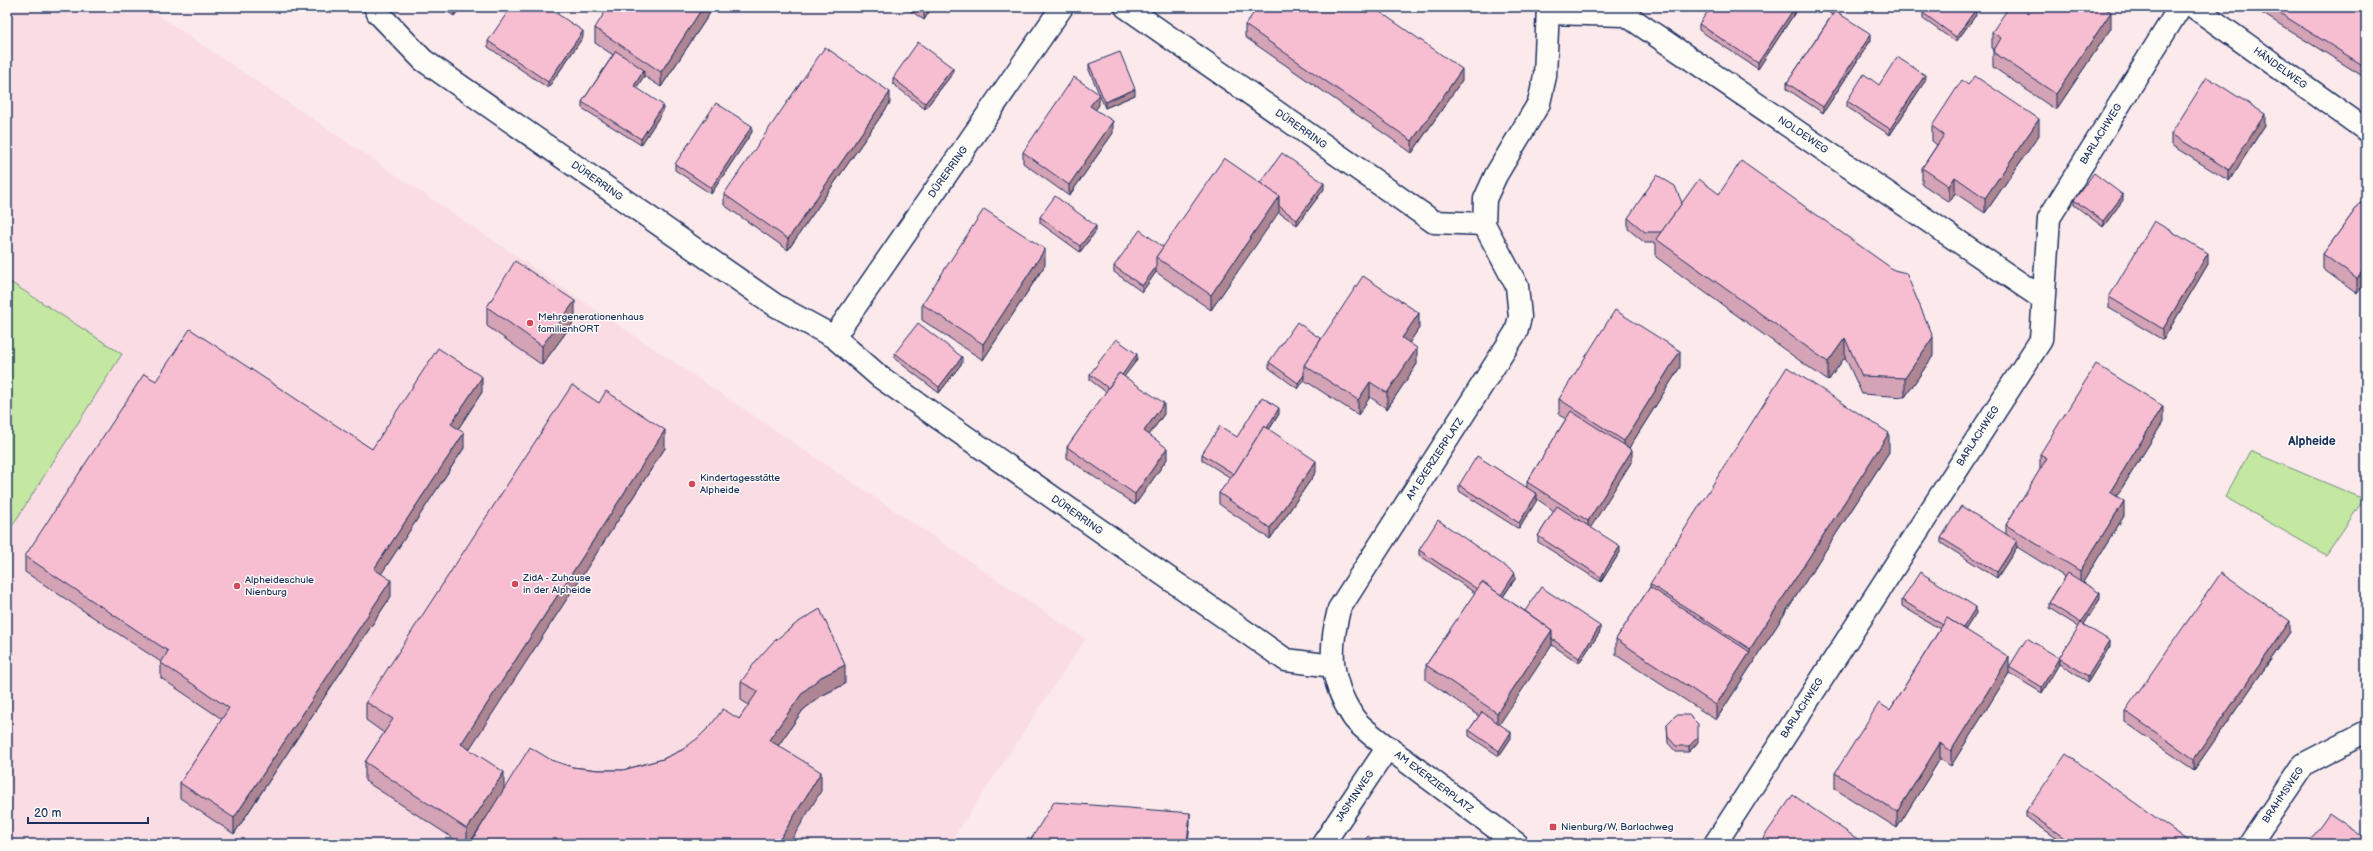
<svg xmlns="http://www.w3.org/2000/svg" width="2373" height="851" font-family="'Balsamiq Sans',sans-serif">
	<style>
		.built { fill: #fadce4 }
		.green { fill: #c4e8a1; stroke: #708c80 }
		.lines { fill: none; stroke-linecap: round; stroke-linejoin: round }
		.minor-casing { stroke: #1b2f5e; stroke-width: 25 }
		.minor { stroke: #fdfcf7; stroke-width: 22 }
		.wall { fill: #d4a3b5; stroke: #1b2f5e }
		.shaded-wall { fill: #ad8593; stroke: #1b2f5e }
		.building { fill: #f7bed2; stroke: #1b2f5e }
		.poi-dot { fill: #d1495b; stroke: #fdfcf7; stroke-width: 1.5 }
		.labels { text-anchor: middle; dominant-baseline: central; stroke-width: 3; stroke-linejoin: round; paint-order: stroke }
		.street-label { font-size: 10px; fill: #1b2f5e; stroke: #fdfcf7 }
		.poi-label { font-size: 10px; fill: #1b2f5e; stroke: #fdfcf7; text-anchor: start }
		.quarter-label { font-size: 12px; font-weight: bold; fill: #1b2f5e; stroke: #fdfcf7 }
	</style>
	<rect width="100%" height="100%" fill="#fbe9ec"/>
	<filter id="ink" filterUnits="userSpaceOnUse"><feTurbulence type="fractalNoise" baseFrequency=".025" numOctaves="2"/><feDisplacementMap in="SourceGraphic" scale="8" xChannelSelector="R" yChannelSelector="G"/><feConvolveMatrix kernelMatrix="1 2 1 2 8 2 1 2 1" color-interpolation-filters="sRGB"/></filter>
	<g filter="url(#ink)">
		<path class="built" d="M7 7H146L1085 639 949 844H7Z"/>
		<g class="green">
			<path d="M7 280 122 354 7 534Z"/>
			<path d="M2250 451 2364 499 2326 555 2225 497Z"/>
		</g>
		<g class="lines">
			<g class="minor-casing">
				<g id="minor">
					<path d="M375 7 378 13 423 60 775 305 834 337 880 377 1286 660 1333 666"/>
					<path d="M1126 7 1434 222 1484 224"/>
					<path d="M2194 7 2366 130"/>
					<path d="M1548 13 1626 15 2043 299"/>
					<path d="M834 337 1062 7"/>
					<path d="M1323 844 1388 747"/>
					<path d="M1517 844C1479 815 1440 787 1402 758 1390 749 1361 729 1353 717 1329 680 1329 650 1339 609L1516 332 1520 317 1517 286 1484 224 1485 199 1496 175 1539 103 1545 76 1548 7"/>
					<path d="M1715 844 2041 340 2049 218 2180 7"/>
					<path d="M2250 844 2304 764 2366 732"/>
				</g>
			</g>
			<use href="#minor" class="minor"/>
		</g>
		<g class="wall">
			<path d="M440 7H461L454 16Z"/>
			<path d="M714 7 661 87 644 76 636 88 663 111 641 145 582 108V102L613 55 595 43V28Z"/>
			<path d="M905 7H932L924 20Z"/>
			<path d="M1796 7V11L1758 69 1699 30V24Z"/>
			<path d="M1821 7H1841L1838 12 1871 40 1823 113 1787 89V83L1832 15Z"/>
			<path d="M2252 7H2366L2364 77Z"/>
			<path d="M1923 13 1976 15 1956 42 1923 19Z"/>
			<path d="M1245 25 1462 80 1412 153 1245 37Z"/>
			<path d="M2111 28 2056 110 1993 67V52L1994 49 1992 48V32Z"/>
			<path d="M583 37 548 88 488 47V41Z"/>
			<path d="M1089 64 1135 95 1105 108 1089 70Z"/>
			<path d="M953 73 925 109 893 84V78Z"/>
			<path d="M1925 81 1890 135 1847 107V101L1879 85Z"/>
			<path d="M890 103 788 250 724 205V194Z"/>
			<path d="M1099 105 1095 110 1113 133 1069 196 1023 163V152Z"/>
			<path d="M2265 125 2229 181 2171 145V134Z"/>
			<path d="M1932 126 2039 135 1985 213 1955 193 1949 202 1922 184V168L1937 145 1932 141Z"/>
			<path d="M752 132 711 194 675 170V164Z"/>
			<path d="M1260 183 1324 189 1297 225 1278 212 1211 310 1156 272 1142 292 1114 272V266L1163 247Z"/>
			<path d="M2366 195 2357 294 2323 269V254Z"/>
			<path d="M2074 200H2123L2103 227 2074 205Z"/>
			<path d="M1682 203 1933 356 1905 397 1862 394 1845 357 1828 381 1656 257V243H1645L1628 229V218Z"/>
			<path d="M1040 217 1096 231 1080 252 1040 223Z"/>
			<path d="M2208 264 2163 340 2109 308V297Z"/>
			<path d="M1045 265 983 360 922 320V304Z"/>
			<path d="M487 307 575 320 542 365 487 326Z"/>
			<path d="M1419 328 1409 343 1417 364 1387 409 1370 397 1358 415 1304 380 1298 389 1269 368V362L1321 339Z"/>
			<path d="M895 353 962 363 939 393 895 359Z"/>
			<path d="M1137 360 1124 376 1164 414 1149 435 1167 459 1135 505 1067 458V447L1106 392 1090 380V374Z"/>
			<path d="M1680 367 1629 448 1632 461 1590 527 1620 552 1601 582 1538 542V536L1554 511 1537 499 1519 529 1459 491V485L1527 487V482L1566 419 1559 415V399Z"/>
			<path d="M482 392 458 429 464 448 381 574 391 596 234 834 180 798V783L222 719 161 678V662L25 572V556L372 449Z"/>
			<path d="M1279 414 1269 430 1316 472 1270 539 1219 504V493L1231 478 1202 460V454L1237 437Z"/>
			<path d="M2163 422 2117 496 2124 516 2083 582 2100 599 2084 624 2110 646 2088 682 2059 664 2042 693 2009 673 1951 766 1940 759 1897 828 1835 789V773L1890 710 1940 629 1902 606V600L1976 613 1965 630 2009 667 2059 658 2079 627 2049 608V603L2065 577 2017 547 1997 578 1941 543V538L2006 534V525L2040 470V454Z"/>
			<path d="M665 448 469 749 504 789 551 760 572 767 598 770H623L663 759 682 750 739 719 749 705 741 700V682L845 684 821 696 803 710 778 746 821 791 488 815 469 844H462L365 781V762L384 733 366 720V702Z"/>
			<path d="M1889 452 1716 720 1616 655V639L1650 587V584Z"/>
			<path d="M1419 550 1515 579 1503 597 1525 611 1600 632 1579 663 1552 645 1499 724 1511 738 1499 756 1469 736V730L1479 716 1426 680V665L1475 593 1419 555Z"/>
			<path d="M2290 632 2194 770 2125 722V711Z"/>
			<path d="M1667 724 1698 742 1689 752H1676L1668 743Z"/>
			<path d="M2026 811 2193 844H2065L2026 817Z"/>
		</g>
		<g class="shaded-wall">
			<path d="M457 7H461L454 16V11Z"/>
			<path d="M703 7H714L661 87V72Z"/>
			<path d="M925 7H932L924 20V9Z"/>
			<path d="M1795 7H1796V11L1758 69V63Z"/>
			<path d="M1835 7H1841L1835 16Z"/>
			<path d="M1976 9V15L1956 42V37Z"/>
			<path d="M2111 12V28L2056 110V94Z"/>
			<path d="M583 31V37L548 88V82Z"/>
			<path d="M1871 34V40L1823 113V107Z"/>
			<path d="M2366 63V75L2364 77V66Z"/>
			<path d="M953 68V73L925 109V103Z"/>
			<path d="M1462 69V80L1412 153V141Z"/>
			<path d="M644 70V76L634 92V86Z"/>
			<path d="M1925 75V81L1890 135V129Z"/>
			<path d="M1135 89V95L1105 108V102Z"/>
			<path d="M890 92V103L788 250V239Z"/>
			<path d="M1099 94V105L1090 117V106Z"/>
			<path d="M663 105V111L641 145V139Z"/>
			<path d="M2265 114V125L2229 181V170Z"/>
			<path d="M2039 119V135L1985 213V198Z"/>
			<path d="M1113 121V133L1069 196V185Z"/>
			<path d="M752 126V132L711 194V188Z"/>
			<path d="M1955 177V193L1949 202V186Z"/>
			<path d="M1324 183V189L1297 225V220Z"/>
			<path d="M2123 195V200L2103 227V221Z"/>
			<path d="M1279 196V212L1211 310V295Z"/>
			<path d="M1096 226V231L1080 252V246Z"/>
			<path d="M1045 249V265L983 360V344Z"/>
			<path d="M2208 253V264L2163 340V329Z"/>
			<path d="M2366 266V281L2357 294V279Z"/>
			<path d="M1156 267V272L1142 292V286Z"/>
			<path d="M575 301V320L542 365V346Z"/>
			<path d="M1419 313V328L1402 354V338Z"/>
			<path d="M1933 337V356L1905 397V378Z"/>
			<path d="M1845 338V357L1828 381V362Z"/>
			<path d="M1417 348V364L1387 409V393Z"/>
			<path d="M1680 351V367L1624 456V441Z"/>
			<path d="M1137 354V360L1110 395V390Z"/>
			<path d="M962 357V363L939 393V387Z"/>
			<path d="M1304 375V380L1298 389V383Z"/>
			<path d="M482 377V392L451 440V424Z"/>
			<path d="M1370 382V397L1358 415V400Z"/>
			<path d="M1164 403V414L1144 442V431Z"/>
			<path d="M2163 406V422L2110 507V492Z"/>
			<path d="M1279 408V414L1236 482V476Z"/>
			<path d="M665 430V448L461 762V744Z"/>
			<path d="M464 433V448L374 585V569Z"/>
			<path d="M1889 433V452L1716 720V705L1750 652V649Z"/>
			<path d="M1167 448V459L1135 505V494Z"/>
			<path d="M1632 450V461L1588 532V521Z"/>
			<path d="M1316 461V472L1270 539V528Z"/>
			<path d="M1537 494V500L1519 529V523Z"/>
			<path d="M2124 501V516L2080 587V571Z"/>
			<path d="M2017 541V547L1997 578V572Z"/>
			<path d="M1620 546V552L1601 582V577Z"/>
			<path d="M1515 573V579L1496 607V602Z"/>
			<path d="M391 580V596L234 834V818Z"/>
			<path d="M2100 593V599L2081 629V623Z"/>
			<path d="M1976 607V613L1958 641V635Z"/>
			<path d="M2290 621V632L2194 770V759Z"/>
			<path d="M1600 626V632L1579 663V658Z"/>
			<path d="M1552 630V645L1497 728V713Z"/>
			<path d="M2110 641V646L2088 682V676Z"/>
			<path d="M2009 657V673L1951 766V751Z"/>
			<path d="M2059 658V664L2042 693V687Z"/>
			<path d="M845 665V684L821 696 803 710 769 759V740L803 692 821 677Z"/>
			<path d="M1511 732V738L1499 756V751Z"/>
			<path d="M1698 737V742L1689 752V746Z"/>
			<path d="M1940 743V759L1897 828V812Z"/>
			<path d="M504 772V791L469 844H467V829Z"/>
			<path d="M821 772V791L789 844H777Z"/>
			<path d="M1190 813V824L1188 844H1187Z"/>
		</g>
		<g class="building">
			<path d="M449 7H457L454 11Z"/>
			<path d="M511 7H547L583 31 548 82 488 41Z"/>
			<path d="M608 7H703L661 72 595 28Z"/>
			<path d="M1258 7H1373L1462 69 1412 141 1245 25Z"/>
			<path d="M1711 7H1795L1758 63 1699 24Z"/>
			<path d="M1927 7H1973L1976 9 1956 37 1923 13Z"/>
			<path d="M2009 7H2103L2111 12 2056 94 1993 52 2001 38 1992 32Z"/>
			<path d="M2270 7H2366V63L2364 66Z"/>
			<path d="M1835 11 1871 34 1823 107 1787 83Z"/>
			<path d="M918 42 953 68 925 103 893 78Z"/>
			<path d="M825 47 890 92 788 239 724 194Z"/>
			<path d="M616 51 644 70 634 86 663 105 641 139 582 102Z"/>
			<path d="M1120 52 1135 89 1105 102 1089 64Z"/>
			<path d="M1897 57 1925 75 1890 129 1847 101 1864 74 1879 85Z"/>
			<path d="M1975 76 2039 119 1985 198 1955 177 1949 186 1922 168 1944 135 1932 126 1962 80 1968 85Z"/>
			<path d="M1074 77 1099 94 1090 106 1113 121 1069 185 1023 152Z"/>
			<path d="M2207 77 2265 114 2229 170 2171 134Z"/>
			<path d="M716 103 752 126 711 188 675 164Z"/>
			<path d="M1282 153 1324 183 1297 220 1279 206V196L1260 183Z"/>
			<path d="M1224 158 1279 196 1211 295 1156 257Z"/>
			<path d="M1741 161 1894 270 1906 273 1933 337 1905 378 1862 376 1845 338 1828 362 1656 239 1699 179 1719 194Z"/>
			<path d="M2094 173 2123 195 2103 221 2074 200Z"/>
			<path d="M1657 175 1675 186 1682 203 1661 232H1645L1628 218Z"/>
			<path d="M2366 195V266L2357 279 2323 254Z"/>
			<path d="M1055 196 1096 226 1080 246 1040 217Z"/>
			<path d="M984 209 1045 249 983 344 922 304Z"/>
			<path d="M2154 221 2208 253 2163 329 2109 297Z"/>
			<path d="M1140 230 1163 247 1156 257V267L1142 286 1114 266Z"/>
			<path d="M515 261 575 301 542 346 487 307Z"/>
			<path d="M1363 276 1419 313 1402 338 1417 348 1387 393 1370 382 1358 400 1304 365Z"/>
			<path d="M1615 310 1680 351 1624 441 1559 399Z"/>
			<path d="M1297 322 1321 339 1304 365V375L1298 383 1269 362Z"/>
			<path d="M918 323 962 357 939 387 895 353Z"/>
			<path d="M190 329 372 449 438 348 482 377 451 424 464 433 374 569 391 580 234 818 180 783 229 708 161 663 168 651 25 556 144 374 156 381Z"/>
			<path d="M1116 339 1137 354 1122 375 1119 373 1108 388 1090 374Z"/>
			<path d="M2096 364 2163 406 2110 492 2124 501 2080 571 2006 525 2047 458 2040 454Z"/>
			<path d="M1787 367 1889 433 1750 649 1650 584Z"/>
			<path d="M1119 373 1164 403 1144 431 1167 448 1135 494 1067 447Z"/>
			<path d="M572 385 599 403 606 391 665 430 461 744 504 772 467 829 365 762 393 719 366 702Z"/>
			<path d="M1262 397 1279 408 1267 428 1264 426 1234 474 1202 454 1220 426 1237 437Z"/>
			<path d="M1571 411 1632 450 1588 521 1527 482Z"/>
			<path d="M1264 426 1316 461 1270 528 1219 493 1236 471Z"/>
			<path d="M1477 456 1537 494 1519 523 1459 485Z"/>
			<path d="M1557 506 1620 546 1601 577 1538 536Z"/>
			<path d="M1961 506 2017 541 1997 572 1941 538Z"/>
			<path d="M1438 520 1515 573 1501 595 1482 582 1477 589 1419 550Z"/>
			<path d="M1920 572 1976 607 1963 628 1947 618 1943 625 1902 600Z"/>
			<path d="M2068 573 2100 593 2081 623 2049 603Z"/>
			<path d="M2221 573 2290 621 2194 759 2125 711Z"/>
			<path d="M1482 582 1552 630 1497 713 1426 665Z"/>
			<path d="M1541 587 1600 626 1579 658 1552 639V630L1525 611Z"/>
			<path d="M1650 587 1750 652 1716 705 1616 639Z"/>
			<path d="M820 609 845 665 821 677 803 692 769 740 821 772 777 844H470L530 747 551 760 572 767 598 770H623L663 759 682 750 698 738 711 725 723 709 739 719 758 691 741 682 756 661 772 643 797 623Z"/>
			<path d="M1947 618 2009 657 1951 751 1940 743 1897 812 1835 773 1879 703 1890 710Z"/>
			<path d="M2081 623 2110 641 2088 676 2059 658Z"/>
			<path d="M2027 638 2059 658 2042 687 2009 667Z"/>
			<path d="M1482 712 1511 732 1499 751 1469 730Z"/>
			<path d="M1676 715H1689L1698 724V737L1689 746H1676L1668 737 1667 724Z"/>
			<path d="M2066 754 2193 844H2073L2026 811Z"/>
			<path d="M1793 795 1859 840 1856 844H1759Z"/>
			<path d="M1054 802 1190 813 1187 844H1028Z"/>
			<path d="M2329 813 2366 839V844H2307Z"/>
			<path d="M1368 836 1379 844H1362Z"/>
		</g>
	</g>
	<g class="poi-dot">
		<circle cx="530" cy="323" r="4"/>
		<circle cx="692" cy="484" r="4"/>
		<circle cx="515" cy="584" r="4"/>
		<circle cx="237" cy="586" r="4"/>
		<rect x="1549" y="823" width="8" height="8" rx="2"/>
	</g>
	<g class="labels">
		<g class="street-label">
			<text transform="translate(2280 68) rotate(36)">HÄNDELWEG</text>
			<text transform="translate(1301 129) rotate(35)">DÜRERRING</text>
			<text transform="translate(2101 134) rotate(-58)">BARLACHWEG</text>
			<text transform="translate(1803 135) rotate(34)">NOLDEWEG</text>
			<text transform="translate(948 172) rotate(-55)">DÜRERRING</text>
			<text transform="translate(597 181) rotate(35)">DÜRERRING</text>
			<text transform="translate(1978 436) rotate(-57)">BARLACHWEG</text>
			<text transform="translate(1435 459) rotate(-57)">AM EXERZIERPLATZ</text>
			<text transform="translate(1077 515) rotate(35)">DÜRERRING</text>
			<text transform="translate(1802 708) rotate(-57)">BARLACHWEG</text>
			<text transform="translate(1434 782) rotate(37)">AM EXERZIERPLATZ</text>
			<text transform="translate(2283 795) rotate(-56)">BRAHMSWEG</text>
			<text transform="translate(1355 796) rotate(-56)">JASMINWEG</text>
		</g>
		<g class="poi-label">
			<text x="538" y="317">Mehrgenerationenhaus<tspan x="538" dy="12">familienhORT</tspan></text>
			<text x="700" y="478">Kindertagesstätte<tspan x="700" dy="12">Alpheide</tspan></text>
			<text x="523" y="578">ZidA - Zuhause<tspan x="523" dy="12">in der Alpheide</tspan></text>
			<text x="245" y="580">Alpheideschule<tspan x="245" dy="12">Nienburg</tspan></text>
			<text x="1561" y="827">Nienburg/W, Barlachweg</text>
		</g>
		<g class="quarter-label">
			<text x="2312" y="441">Alpheide</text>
		</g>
	</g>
	<rect width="2373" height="851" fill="none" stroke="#fdfcf7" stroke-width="24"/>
	<rect x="12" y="12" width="2349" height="827" fill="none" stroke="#1b2f5e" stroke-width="1.5" filter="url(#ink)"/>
	<path d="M28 817v6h120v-6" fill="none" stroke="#1b2f5e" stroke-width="2"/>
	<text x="34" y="817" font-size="12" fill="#1b2f5e" stroke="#fdfcf7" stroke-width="3" paint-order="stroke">20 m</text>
</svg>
